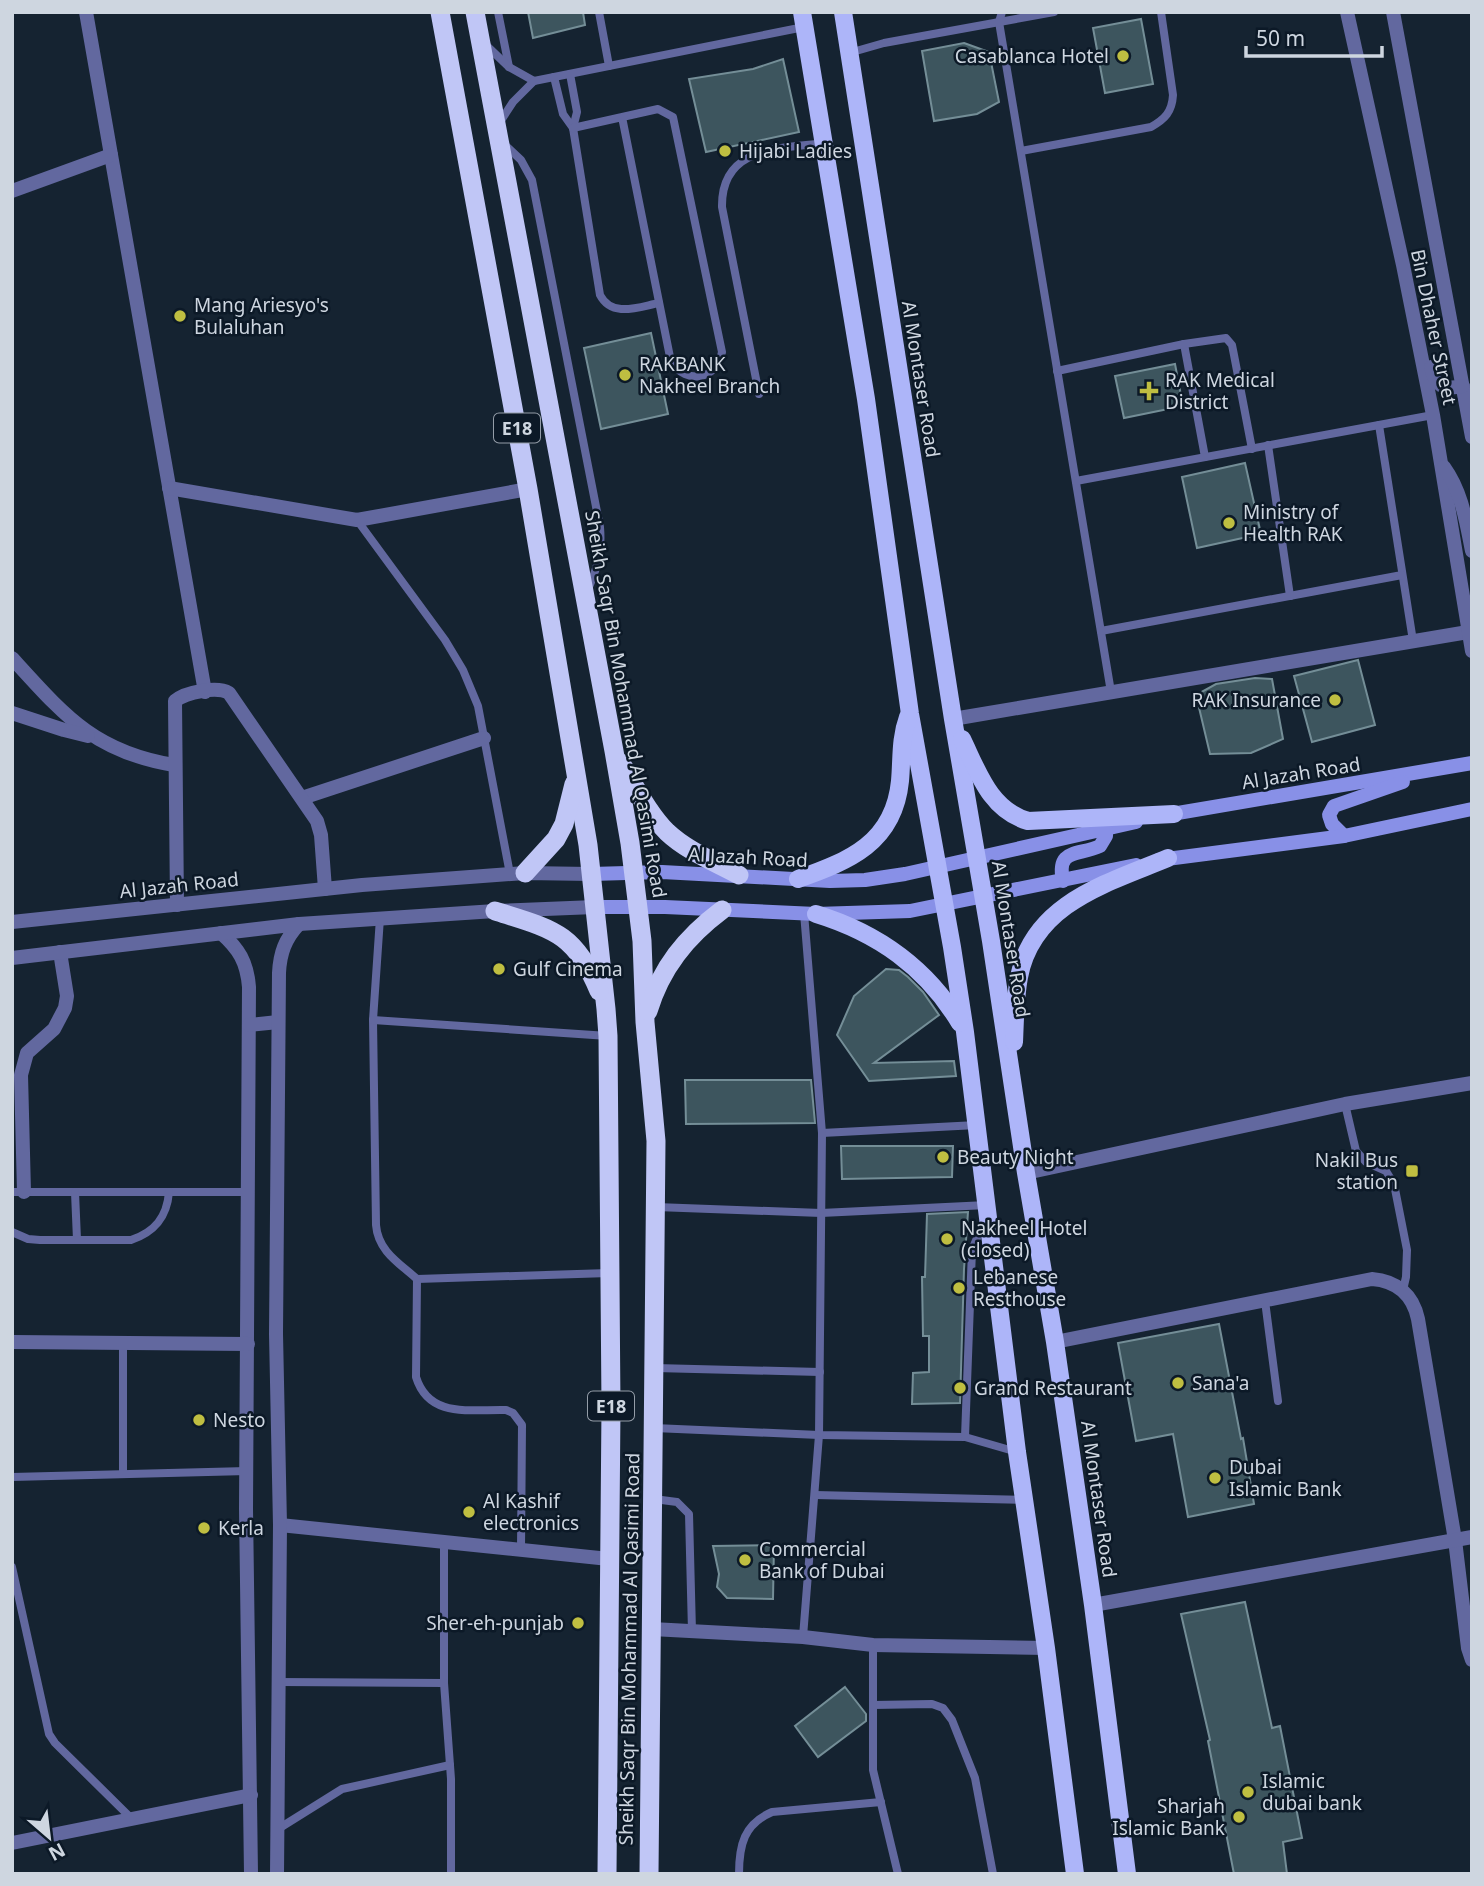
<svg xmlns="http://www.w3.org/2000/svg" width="1484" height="1886" font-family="'Noto Sans',sans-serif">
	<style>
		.building { fill: #3d555e; stroke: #748e97; stroke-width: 2 }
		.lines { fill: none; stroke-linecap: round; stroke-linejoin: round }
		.service { stroke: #62689f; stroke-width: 8 }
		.minor { stroke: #62689f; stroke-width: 14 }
		.tertiary { stroke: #62689f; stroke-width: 14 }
		.secondary { stroke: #8890e7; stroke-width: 14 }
		.primary { stroke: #adb5f9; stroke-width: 18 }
		.trunk { stroke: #c0c6f6; stroke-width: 19 }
		.poi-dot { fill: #bfbe41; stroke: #0c1927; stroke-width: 2.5 }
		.labels { text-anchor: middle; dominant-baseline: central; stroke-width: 5; stroke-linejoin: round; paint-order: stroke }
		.shield { fill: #0c1927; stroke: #949da8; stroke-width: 2 }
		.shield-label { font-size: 18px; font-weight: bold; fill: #ced6e0 }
		.poi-label { font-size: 19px; fill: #ced6e0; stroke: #0c1927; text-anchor: start }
		.street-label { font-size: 19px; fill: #ced6e0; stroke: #0c1927 }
	</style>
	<rect width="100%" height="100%" fill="#152331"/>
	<g class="building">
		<path d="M528 12H583L585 25 533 38Z"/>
		<path d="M1141 19 1153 84 1105 93 1093 28Z"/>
		<path d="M964 43 989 52 999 102 977 114 934 121 922 51Z"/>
		<path d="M783 59 799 132 706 152 689 79 753 69Z"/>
		<path d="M651 333 668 414 601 429 584 348Z"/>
		<path d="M1175 364 1183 406 1124 418 1115 376Z"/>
		<path d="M1245 463 1261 534 1197 548 1182 477Z"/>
		<path d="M1358 660 1375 725 1312 742 1294 676Z"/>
		<path d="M1255 678 1272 679 1283 739 1251 753 1210 754 1196 695 1216 684Z"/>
		<path d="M886 969 899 970 908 977 923 992 939 1015 874 1063 954 1061 956 1076 869 1081 837 1035 854 996Z"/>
		<path d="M685 1080H811L815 1123 686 1124Z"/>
		<path d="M841 1146H953L952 1177 842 1179Z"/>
		<path d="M968 1212 964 1269 960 1403 912 1404 913 1373 929 1372V1336H923L922 1277H925L927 1214Z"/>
		<path d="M1219 1324 1241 1439 1243 1438 1254 1504 1188 1517 1173 1434 1136 1441 1118 1343Z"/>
		<path d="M774 1545 773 1599 727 1598 717 1587 719 1574 713 1546Z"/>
		<path d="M1245 1602 1272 1728 1280 1726 1302 1838 1283 1842 1287 1874H1234L1208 1741 1210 1740 1181 1614Z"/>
		<path d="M845 1687 866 1714V1721L818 1757 795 1726Z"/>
	</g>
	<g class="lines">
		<g class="service">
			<path d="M498 12 509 67"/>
			<path d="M599 12 609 66"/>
			<path d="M1002 12 999 22 1111 692"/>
			<path d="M487 46 509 67 534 81"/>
			<path d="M849 53 884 43 1054 12"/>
			<path d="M570 74 577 112 573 128 600 295C612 318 638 307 659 303"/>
			<path d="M554 77 563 114 573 128"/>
			<path d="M500 122 513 102 534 81 804 27"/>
			<path d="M573 128 658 109 673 117 722 352C717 380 687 385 671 362L622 117"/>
			<path d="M503 143 521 160 532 180 600 527C602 551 598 567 588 589"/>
			<path d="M1021 151 1151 127C1165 119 1172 112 1173 95L1161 12"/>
			<path d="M1184 344 1205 457"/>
			<path d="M1057 371 1184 344 1226 338 1232 345 1234 355 1252 449"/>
			<path d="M759 394 722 207C721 146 779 149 824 143"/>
			<path d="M1379 425 1413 641"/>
			<path d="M1268 445 1290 596"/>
			<path d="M1076 481 1433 415"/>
			<path d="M357 520 445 640 463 670 478 706 510 874"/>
			<path d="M1101 631 1402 575"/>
			<path d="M380 918 373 1020 376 1225C378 1251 399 1263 417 1279L609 1273"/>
			<path d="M373 1020 608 1036"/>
			<path d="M1345 1104 1356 1151 1366 1162 1386 1171 1394 1184 1407 1250 1406 1277 1403 1290"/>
			<path d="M822 1133 977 1125"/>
			<path d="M12 1192H248"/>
			<path d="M75 1192 77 1240"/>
			<path d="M656 1207 821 1213 987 1205"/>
			<path d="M12 1232 28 1239 40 1240H131C155 1232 167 1217 169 1192"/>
			<path d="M417 1279 416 1377C429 1419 471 1409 506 1410L513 1413 522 1425 521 1550"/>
			<path d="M1265 1301 1278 1401"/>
			<path d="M655 1368 820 1372"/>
			<path d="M654 1428 819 1435 965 1437 1017 1452"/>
			<path d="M965 1437 972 1250 984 1221"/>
			<path d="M123 1474V1343"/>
			<path d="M12 1477 247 1471"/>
			<path d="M815 1495 1024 1500"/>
			<path d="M654 1499 677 1502 689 1514 692 1631"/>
			<path d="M444 1542V1683L451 1779V1874"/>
			<path d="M12 1567 49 1734 55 1743 131 1818"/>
			<path d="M803 1637 819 1435 822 1133 804 913"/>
			<path d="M873 1645V1770L898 1874"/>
			<path d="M279 1682 444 1683"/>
			<path d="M873 1705 932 1704 943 1708 952 1720 975 1778 993 1874"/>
			<path d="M278 1829 342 1789 450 1765"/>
			<path d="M739 1874C739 1845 744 1824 772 1812L881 1802"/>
		</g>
		<g class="minor">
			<path d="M86 12 205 692"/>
			<path d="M12 191 111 155"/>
			<path d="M169 488 357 520 528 489"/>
			<path d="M12 658C64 715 94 752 174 765"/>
			<path d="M12 713 64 730 88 736"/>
			<path d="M953 719 1468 632"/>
			<path d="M302 798 484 738"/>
			<path d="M177 905 175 701C186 692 217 686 229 693L317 821 321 835 325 889"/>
			<path d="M221 933C239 949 247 962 249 987L246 1509 251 1874"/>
			<path d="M249 1025 278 1022"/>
			<path d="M1026 1173 1345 1104 1472 1083"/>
			<path d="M24 1192 21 1075 27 1053 54 1029 65 1008 67 996 60 952"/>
			<path d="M12 1342 248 1344"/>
			<path d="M1055 1342 1372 1279C1397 1281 1413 1295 1418 1319L1455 1540 1468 1648 1472 1660"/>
			<path d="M280 1525 609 1559"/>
			<path d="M1093 1605 1472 1537"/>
			<path d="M652 1629 803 1637 873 1645 1046 1648"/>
			<path d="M12 1843 251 1795"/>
			<path d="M277 1874 280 1525 276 1334 279 973C280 953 285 939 299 924"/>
		</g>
		<g class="tertiary">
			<path d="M1347 12 1403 265 1433 415 1472 651"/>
			<path d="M1393 12 1472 437"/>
			<path d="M1431 367C1435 387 1444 390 1463 386"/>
			<path d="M1444 467C1462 492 1466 521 1472 551"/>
			<path d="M12 922 362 885 525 873 591 874"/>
			<path d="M12 958 299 924 495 911 595 907"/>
		</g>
		<g class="secondary">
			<path d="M1166 815 1472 763"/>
			<path d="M1344 836 1332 824 1329 815 1334 806 1403 782"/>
			<path d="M1159 860 1344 836 1472 809"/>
			<path d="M591 874 662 872 830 881 865 880 905 874 1136 822"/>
			<path d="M1063 881C1056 848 1078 856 1100 846L1106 836V828"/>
			<path d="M595 907H665L816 914 910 911 1136 865"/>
		</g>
		<g class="primary">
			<path d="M802 12 866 399 910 714 952 947 965 1032 1017 1452 1046 1648 1075 1874"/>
			<path d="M843 12 953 719 991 941 1026 1173 1055 1342 1093 1605 1127 1874"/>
			<path d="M962 739C978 772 990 810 1028 821L1174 814"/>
			<path d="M798 879C849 861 894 843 900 781 902 759 900 739 908 717"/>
			<path d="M816 914C878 933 926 967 960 1023"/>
			<path d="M1014 1042C1015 1021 1015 998 1019 977 1033 903 1108 883 1168 858"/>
		</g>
		<g class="trunk">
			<path d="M440 12 528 489 588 845 606 1009 608 1036 611 1407 607 1874"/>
			<path d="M475 12 614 751 630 843 642 941 645 1022 656 1141 649 1874"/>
			<path d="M621 763C635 786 648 813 667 832 687 851 715 862 739 875"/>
			<path d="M525 873 556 839 564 824 574 784"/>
			<path d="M495 911C552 929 575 932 599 991"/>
			<path d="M648 1011C661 968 686 937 722 910"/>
		</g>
	</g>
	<g class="poi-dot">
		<circle cx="1123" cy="56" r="7"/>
		<circle cx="725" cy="151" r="7"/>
		<circle cx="180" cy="316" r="7"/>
		<circle cx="625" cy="375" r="7"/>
		<path d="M1145.5 380.5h7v7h7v7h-7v7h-7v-7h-7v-7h7z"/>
		<circle cx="1229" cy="523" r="7"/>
		<circle cx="1335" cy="700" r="7"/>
		<circle cx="499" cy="969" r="7"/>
		<circle cx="943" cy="1157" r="7"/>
		<rect x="1405" y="1164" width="14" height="14" rx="3.5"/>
		<circle cx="947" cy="1239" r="7"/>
		<circle cx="959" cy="1288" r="7"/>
		<circle cx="1178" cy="1383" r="7"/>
		<circle cx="960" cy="1388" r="7"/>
		<circle cx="199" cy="1420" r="7"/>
		<circle cx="1215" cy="1478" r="7"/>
		<circle cx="469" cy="1512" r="7"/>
		<circle cx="204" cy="1528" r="7"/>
		<circle cx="745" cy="1560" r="7"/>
		<circle cx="578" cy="1623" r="7"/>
		<circle cx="1248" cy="1792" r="7"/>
		<circle cx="1239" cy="1817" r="7"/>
	</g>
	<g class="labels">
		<g class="shield">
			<rect x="494" y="413.5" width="46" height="29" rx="5"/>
			<rect x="588" y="1391.5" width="46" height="29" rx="5"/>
		</g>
		<g class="shield-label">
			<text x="517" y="428">E18</text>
			<text x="611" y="1406">E18</text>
		</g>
		<g class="poi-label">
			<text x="1109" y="56" text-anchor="end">Casablanca Hotel</text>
			<text x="739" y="151">Hijabi Ladies</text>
			<text x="194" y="305">Mang Ariesyo's<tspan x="194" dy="22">Bulaluhan</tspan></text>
			<text x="639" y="364">RAKBANK<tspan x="639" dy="22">Nakheel Branch</tspan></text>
			<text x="1165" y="380">RAK Medical<tspan x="1165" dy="22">District</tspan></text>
			<text x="1243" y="512">Ministry of<tspan x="1243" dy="22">Health RAK</tspan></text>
			<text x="1321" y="700" text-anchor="end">RAK Insurance</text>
			<text x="513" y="969">Gulf Cinema</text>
			<text x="957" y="1157">Beauty Night</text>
			<text x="1398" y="1160" text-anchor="end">Nakil Bus<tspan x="1398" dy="22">station</tspan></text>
			<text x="961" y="1228">Nakheel Hotel<tspan x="961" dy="22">(closed)</tspan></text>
			<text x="973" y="1277">Lebanese<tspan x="973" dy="22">Resthouse</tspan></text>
			<text x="1192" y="1383">Sana'a</text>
			<text x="974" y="1388">Grand Restaurant</text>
			<text x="213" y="1420">Nesto</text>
			<text x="1229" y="1467">Dubai<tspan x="1229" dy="22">Islamic Bank</tspan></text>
			<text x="483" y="1501">Al Kashif<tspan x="483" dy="22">electronics</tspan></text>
			<text x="218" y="1528">Kerla</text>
			<text x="759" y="1549">Commercial<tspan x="759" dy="22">Bank of Dubai</tspan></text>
			<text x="564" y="1623" text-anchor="end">Sher-eh-punjab</text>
			<text x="1262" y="1781">Islamic<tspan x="1262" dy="22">dubai bank</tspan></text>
			<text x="1225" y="1806" text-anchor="end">Sharjah<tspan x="1225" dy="22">Islamic Bank</tspan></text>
		</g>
		<g class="street-label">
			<text transform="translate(1434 327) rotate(78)">Bin Dhaher Street</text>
			<text transform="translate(921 379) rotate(81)">Al Montaser Road</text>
			<text transform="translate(626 704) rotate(80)">Sheikh Saqr Bin Mohammad Al Qasimi Road</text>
			<text transform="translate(1301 773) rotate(-9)">Al Jazah Road</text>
			<text transform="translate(748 857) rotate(3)">Al Jazah Road</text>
			<text transform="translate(179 885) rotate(-6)">Al Jazah Road</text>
			<text transform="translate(1011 939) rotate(81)">Al Montaser Road</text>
			<text transform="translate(1099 1499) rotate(82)">Al Montaser Road</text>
			<text transform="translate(629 1649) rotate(-89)">Sheikh Saqr Bin Mohammad Al Qasimi Road</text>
		</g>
	</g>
	<rect width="1484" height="1886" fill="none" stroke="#ced6e0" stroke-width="28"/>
	<g transform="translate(49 1837) rotate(152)" stroke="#0c1927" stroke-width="5" paint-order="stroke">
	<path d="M0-5L12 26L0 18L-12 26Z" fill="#ced6e0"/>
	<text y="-10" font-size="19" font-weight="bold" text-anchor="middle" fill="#ced6e0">N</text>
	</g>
	<path d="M1246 46v10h136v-10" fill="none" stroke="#ced6e0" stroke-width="3.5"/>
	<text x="1256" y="46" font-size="21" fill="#ced6e0" stroke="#0c1927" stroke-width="5" paint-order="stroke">50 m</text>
</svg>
